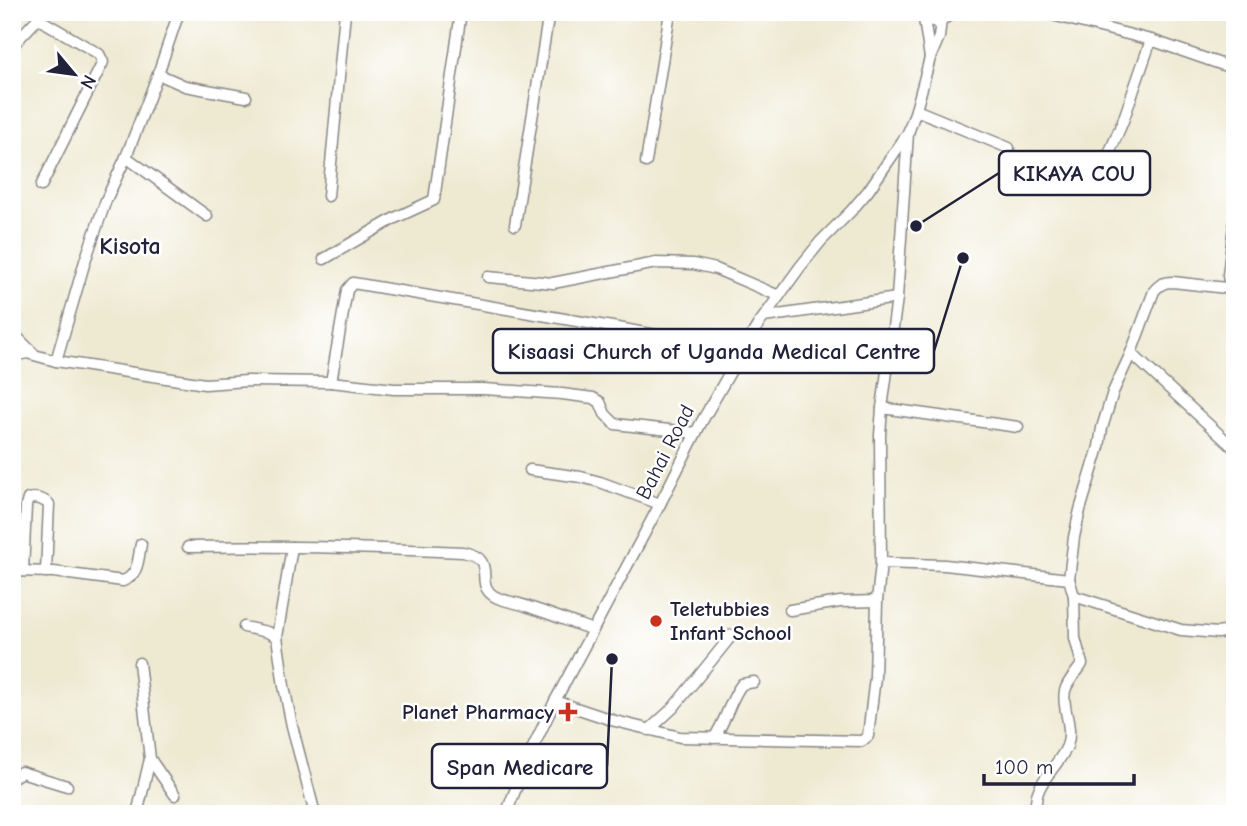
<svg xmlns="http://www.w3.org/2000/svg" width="1247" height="826" font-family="'Comic Neue',sans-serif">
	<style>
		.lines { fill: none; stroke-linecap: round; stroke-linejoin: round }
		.minor-casing { stroke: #888686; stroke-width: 13 }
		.minor { stroke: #fff; stroke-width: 10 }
		.poi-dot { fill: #c8321e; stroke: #fff; stroke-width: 2.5 }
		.labels { text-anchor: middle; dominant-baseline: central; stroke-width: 5; stroke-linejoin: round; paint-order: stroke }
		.street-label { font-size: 21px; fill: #22223b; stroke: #fff }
		.poi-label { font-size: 21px; font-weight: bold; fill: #22223b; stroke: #fff; text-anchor: start }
		.quarter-label { font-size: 24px; font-weight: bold; fill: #22223b; stroke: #fff }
		.leader { fill: none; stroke: #22223b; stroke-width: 2.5 }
		.callout-dot { fill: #22223b; stroke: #fff; stroke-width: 2.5 }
		.callout { fill: #fff; stroke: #22223b; stroke-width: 2.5 }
		.callout-label { font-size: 23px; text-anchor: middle; font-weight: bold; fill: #22223b }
	</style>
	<rect width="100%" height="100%" fill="#fff"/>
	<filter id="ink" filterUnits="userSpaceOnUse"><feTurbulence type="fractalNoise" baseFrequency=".0143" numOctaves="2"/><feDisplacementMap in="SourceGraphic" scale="14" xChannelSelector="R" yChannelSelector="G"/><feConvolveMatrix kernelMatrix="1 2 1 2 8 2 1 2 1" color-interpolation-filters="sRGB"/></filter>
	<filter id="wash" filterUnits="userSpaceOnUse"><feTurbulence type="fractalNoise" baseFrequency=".00686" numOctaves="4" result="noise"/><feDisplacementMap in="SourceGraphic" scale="28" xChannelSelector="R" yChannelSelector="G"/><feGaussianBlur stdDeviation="1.57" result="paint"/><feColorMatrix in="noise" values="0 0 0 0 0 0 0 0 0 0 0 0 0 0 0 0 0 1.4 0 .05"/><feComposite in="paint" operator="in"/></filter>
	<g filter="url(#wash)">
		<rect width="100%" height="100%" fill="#eee9d1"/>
	</g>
	<g filter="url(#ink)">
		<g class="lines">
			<g class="minor-casing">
				<g id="minor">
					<path d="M919 12 924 19 936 22 947 17 950 12"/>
					<path d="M1040 12 1151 40 1235 69"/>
					<path d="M39 19 99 54 103 62 41 186"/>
					<path d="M924 19 930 58"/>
					<path d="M12 46 44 12"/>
					<path d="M158 74 185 86 246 97"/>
					<path d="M916 110 1009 148"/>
					<path d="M1108 156 1123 121 1151 40"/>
					<path d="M126 157 207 216"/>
					<path d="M646 162 670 12"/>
					<path d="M328 196 345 12"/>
					<path d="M515 225 549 12"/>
					<path d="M324 259 395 218 434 200 461 12"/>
					<path d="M488 277 553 283 656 263 693 264 716 269 779 296"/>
					<path d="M1230 288 1228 275 1235 217"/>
					<path d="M764 317 897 298"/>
					<path d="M12 332 34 354"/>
					<path d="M1131 353 1235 449"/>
					<path d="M12 359 18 355 27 353 56 361 205 384 247 381 331 382 394 389H483L562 394 593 398 600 402 605 414 615 424 696 433"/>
					<path d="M56 361 85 261 106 200 126 157 158 74 179 12"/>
					<path d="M331 382 347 290 353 283 618 328 742 351"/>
					<path d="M882 408 1018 427"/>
					<path d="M530 470 581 477 600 482 660 504"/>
					<path d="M188 547C280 545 371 548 463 552 497 559 476 579 490 593 498 601 516 602 526 606 548 613 570 622 593 630"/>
					<path d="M881 563 945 565 1069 579 1074 596 1075 638 1082 664C1077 673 1067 681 1065 691 1061 707 1074 726 1067 746 1060 763 1044 775 1038 792 1035 799 1036 807 1036 814"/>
					<path d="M12 571 54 572 123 581C139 575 138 559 141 544"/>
					<path d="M23 571 26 506 28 499C35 497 43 499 49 504L46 572"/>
					<path d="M1069 579 1074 537 1080 510 1099 447 1102 428 1113 392 1131 353 1154 291C1160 284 1164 282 1173 282L1235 289"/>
					<path d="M1074 596 1181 630 1218 633 1235 630"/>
					<path d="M790 610 840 602 877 601"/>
					<path d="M244 627 267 632 277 637 284 686 292 726 315 814"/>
					<path d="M277 637 292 547"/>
					<path d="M555 701 615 721 680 737 862 741 868 736 875 677 877 601 881 563 880 435 882 408 897 298 908 133"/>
					<path d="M649 730 673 708 732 635"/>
					<path d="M714 738C726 721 730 699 742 684L754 682"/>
					<path d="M150 759 175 795"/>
					<path d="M12 778 21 772 67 786"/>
					<path d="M137 814 150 759 139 663"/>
					<path d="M506 814 527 760 555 701 658 508 701 423 742 351 758 325 800 267 821 241 851 211 868 191 908 133 916 110 930 58 939 37 941 20"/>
				</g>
			</g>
			<use href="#minor" class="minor"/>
		</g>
	</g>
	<g class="poi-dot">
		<circle cx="656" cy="621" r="7"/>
		<path d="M564.5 701.5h7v7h7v7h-7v7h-7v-7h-7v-7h7z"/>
	</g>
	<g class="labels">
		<g class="street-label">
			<text transform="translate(665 452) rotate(-63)">Bahai Road</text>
		</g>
		<g class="poi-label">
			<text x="670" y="609">Teletubbies<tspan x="670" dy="24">Infant School</tspan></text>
			<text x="554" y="712" text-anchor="end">Planet Pharmacy</text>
		</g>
		<g class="quarter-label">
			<text x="130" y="246">Kisota</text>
		</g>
	</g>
	<path class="leader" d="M916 226L999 173M963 258L934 351M612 659L607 766"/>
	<g class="callout-dot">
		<circle cx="916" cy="226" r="7"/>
		<circle cx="963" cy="258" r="7"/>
		<circle cx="612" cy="659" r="7"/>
	</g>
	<g class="callout">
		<rect x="999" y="151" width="151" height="44" rx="7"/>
		<rect x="493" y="329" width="441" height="44" rx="7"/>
		<rect x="432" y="744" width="175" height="44" rx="7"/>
	</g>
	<g class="callout-label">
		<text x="1074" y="181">KIKAYA COU</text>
		<text x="714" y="359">Kisaasi Church of Uganda Medical Centre</text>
		<text x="520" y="775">Span Medicare</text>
	</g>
	<rect width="1247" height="826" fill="none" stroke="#fff" stroke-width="42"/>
	<g transform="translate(74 74) rotate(119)" stroke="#ffffff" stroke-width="5" paint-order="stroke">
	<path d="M0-5L12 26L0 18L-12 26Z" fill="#22223b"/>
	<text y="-10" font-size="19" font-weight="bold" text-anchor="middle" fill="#22223b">N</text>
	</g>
	<path d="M984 774v10h150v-10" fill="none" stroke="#22223b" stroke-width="3.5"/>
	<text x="995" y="774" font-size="21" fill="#22223b" stroke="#ffffff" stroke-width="5" paint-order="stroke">100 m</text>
</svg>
